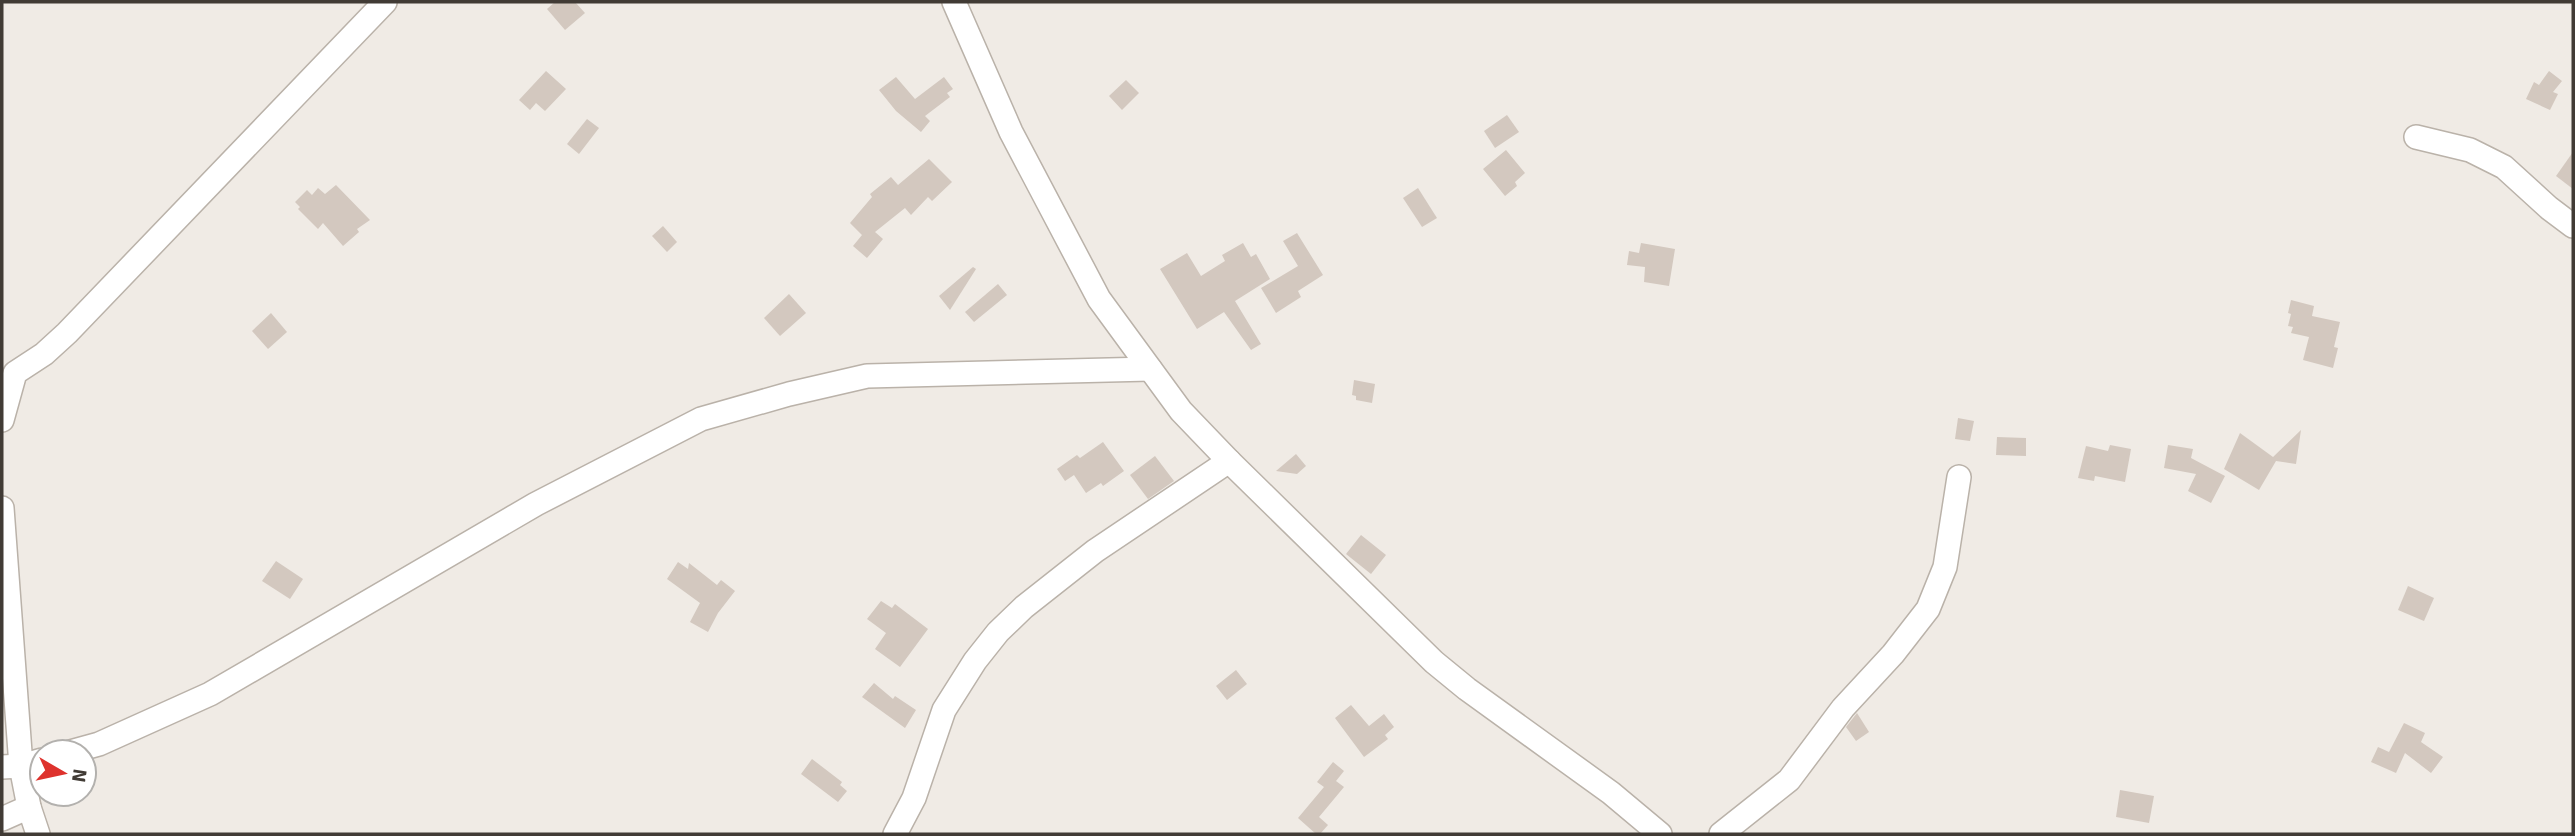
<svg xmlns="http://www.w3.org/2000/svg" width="2575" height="836" font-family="Signika,sans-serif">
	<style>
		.building { fill: #d3c8bf }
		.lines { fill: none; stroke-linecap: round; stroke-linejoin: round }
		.minor-casing { stroke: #bab2a9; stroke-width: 26 }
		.minor { stroke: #fff; stroke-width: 23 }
	</style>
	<rect width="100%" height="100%" fill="#f0ebe5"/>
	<g class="building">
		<path d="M555 2H575L585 13 565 30 547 9Z"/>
		<path d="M546 71 566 89 545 111 536 103 530 110 519 100Z"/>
		<path d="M2549 71 2562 81 2553 92 2558 94 2550 110 2526 99 2534 82 2539 85Z"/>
		<path d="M896 77 915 99 944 77 953 89 947 93 950 97 925 116 930 121 921 132 896 111 879 90Z"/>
		<path d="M1126 80 1139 93 1122 110 1109 96Z"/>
		<path d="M1507 115 1519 132 1495 148 1484 131Z"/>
		<path d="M587 119 599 128 579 154 567 144Z"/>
		<path d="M1506 150 1525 173 1515 182 1517 186 1505 196 1483 169Z"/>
		<path d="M2573 152V189L2556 176Z"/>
		<path d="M929 159 952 182 932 201 928 197 911 215 905 208 875 232 883 239 867 258 853 246 862 235 850 223 872 197 870 194 891 177 898 185Z"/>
		<path d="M336 185 370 220 357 229 359 232 343 246 323 223 318 229 298 209 300 207 295 202 307 190 312 195 318 188 325 194Z"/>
		<path d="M1418 188 1437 218 1422 227 1403 198Z"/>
		<path d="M663 226 677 242 667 252 652 236Z"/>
		<path d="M1297 233 1323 275 1298 291 1301 297 1276 313 1261 288 1298 266 1283 241Z"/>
		<path d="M1243 243 1251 257 1256 254 1270 279 1235 301 1261 344 1251 350 1224 312 1197 329 1160 269 1187 253 1201 276 1225 261 1222 255Z"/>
		<path d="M1641 243 1675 249 1669 286 1644 282 1645 267 1627 265 1629 251 1639 253Z"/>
		<path d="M973 267 976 269 950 310 939 296Z"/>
		<path d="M998 284 1007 295 974 322 965 312Z"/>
		<path d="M789 294 806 313 780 336 764 318Z"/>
		<path d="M2291 300 2314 306 2312 316 2340 322 2334 347 2338 348 2333 368 2303 360 2309 337 2291 333 2293 327 2288 326 2291 314 2288 313Z"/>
		<path d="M271 313 287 332 268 349 252 331Z"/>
		<path d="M1354 380 1375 384 1372 403 1356 400V396L1352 395Z"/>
		<path d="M1958 418 1974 421 1970 441 1955 439Z"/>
		<path d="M2301 430 2296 464 2276 461 2259 490 2224 469 2240 433 2273 457Z"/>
		<path d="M1997 437 2026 438V456L1996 455Z"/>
		<path d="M1103 442 1124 471 1103 486 1101 483 1086 493 1074 475 1065 481 1057 469 1077 455 1080 458Z"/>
		<path d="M2110 445 2131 449 2125 482 2095 476 2094 481 2078 478 2086 446 2108 451Z"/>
		<path d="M2168 445 2193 449 2191 458 2225 476 2211 503 2188 491 2196 474 2164 468Z"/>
		<path d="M1296 454 1306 466 1297 474 1276 471Z"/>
		<path d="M1155 456 1174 481 1148 499 1130 475Z"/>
		<path d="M1361 535 1386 555 1371 574 1346 554Z"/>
		<path d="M276 561 303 579 290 599 262 581Z"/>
		<path d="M678 562 688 569 689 563 717 585 721 580 735 591 718 613 708 632 690 622 700 603 667 579Z"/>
		<path d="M2408 586 2434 598 2424 621 2398 610Z"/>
		<path d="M881 601 892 608 895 604 928 629 900 667 875 649 886 633 867 619Z"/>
		<path d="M1236 670 1247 684 1227 700 1216 686Z"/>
		<path d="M874 683 893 699 895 696 916 710 905 728 862 697Z"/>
		<path d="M1351 705 1369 726 1384 714 1394 727 1385 735 1388 739 1364 757 1335 718Z"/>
		<path d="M1857 713 1869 732 1856 741 1846 727Z"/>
		<path d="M2404 723 2425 733 2421 742 2443 757 2431 773 2405 753 2396 773 2371 762 2378 747 2389 752Z"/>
		<path d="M812 759 842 782 840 785 847 791 838 802 801 774Z"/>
		<path d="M1333 762 1344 771 1336 781 1344 787 1319 817 1328 825 1320 834H1316L1298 818 1324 787 1317 782Z"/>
		<path d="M2120 790 2154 796 2149 823 2116 817Z"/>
	</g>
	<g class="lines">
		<g class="minor-casing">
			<g id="minor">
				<path d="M954 2 1011 132 1099 299 1181 411 1229 461 1434 662 1467 689 1611 793 1660 834"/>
				<path d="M2416 137 2470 150 2504 167 2549 208 2573 226"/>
				<path d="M2 420 15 373 44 354 67 333 385 2"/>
				<path d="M2 508 21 766 29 807 38 834"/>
				<path d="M70 752 99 744 210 694 536 504 701 419 789 394 867 376 1150 369"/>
				<path d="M2 767 21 766 42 760"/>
				<path d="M2 819 29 807"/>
				<path d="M895 834 914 798 944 710 975 661 998 632 1024 607 1095 551 1229 461"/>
				<path d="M1721 834 1789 780 1843 708 1893 654 1928 609 1945 567 1959 477"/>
			</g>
		</g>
		<use href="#minor" class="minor"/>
	</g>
	<rect width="2575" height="836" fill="none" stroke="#413b35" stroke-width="7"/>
	<g transform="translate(63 773) rotate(99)"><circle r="33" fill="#ffffff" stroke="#b3b1ae" stroke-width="2"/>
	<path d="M0-5L12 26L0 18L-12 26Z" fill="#de322d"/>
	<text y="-10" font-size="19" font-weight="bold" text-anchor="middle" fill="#413b35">N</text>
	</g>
</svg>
